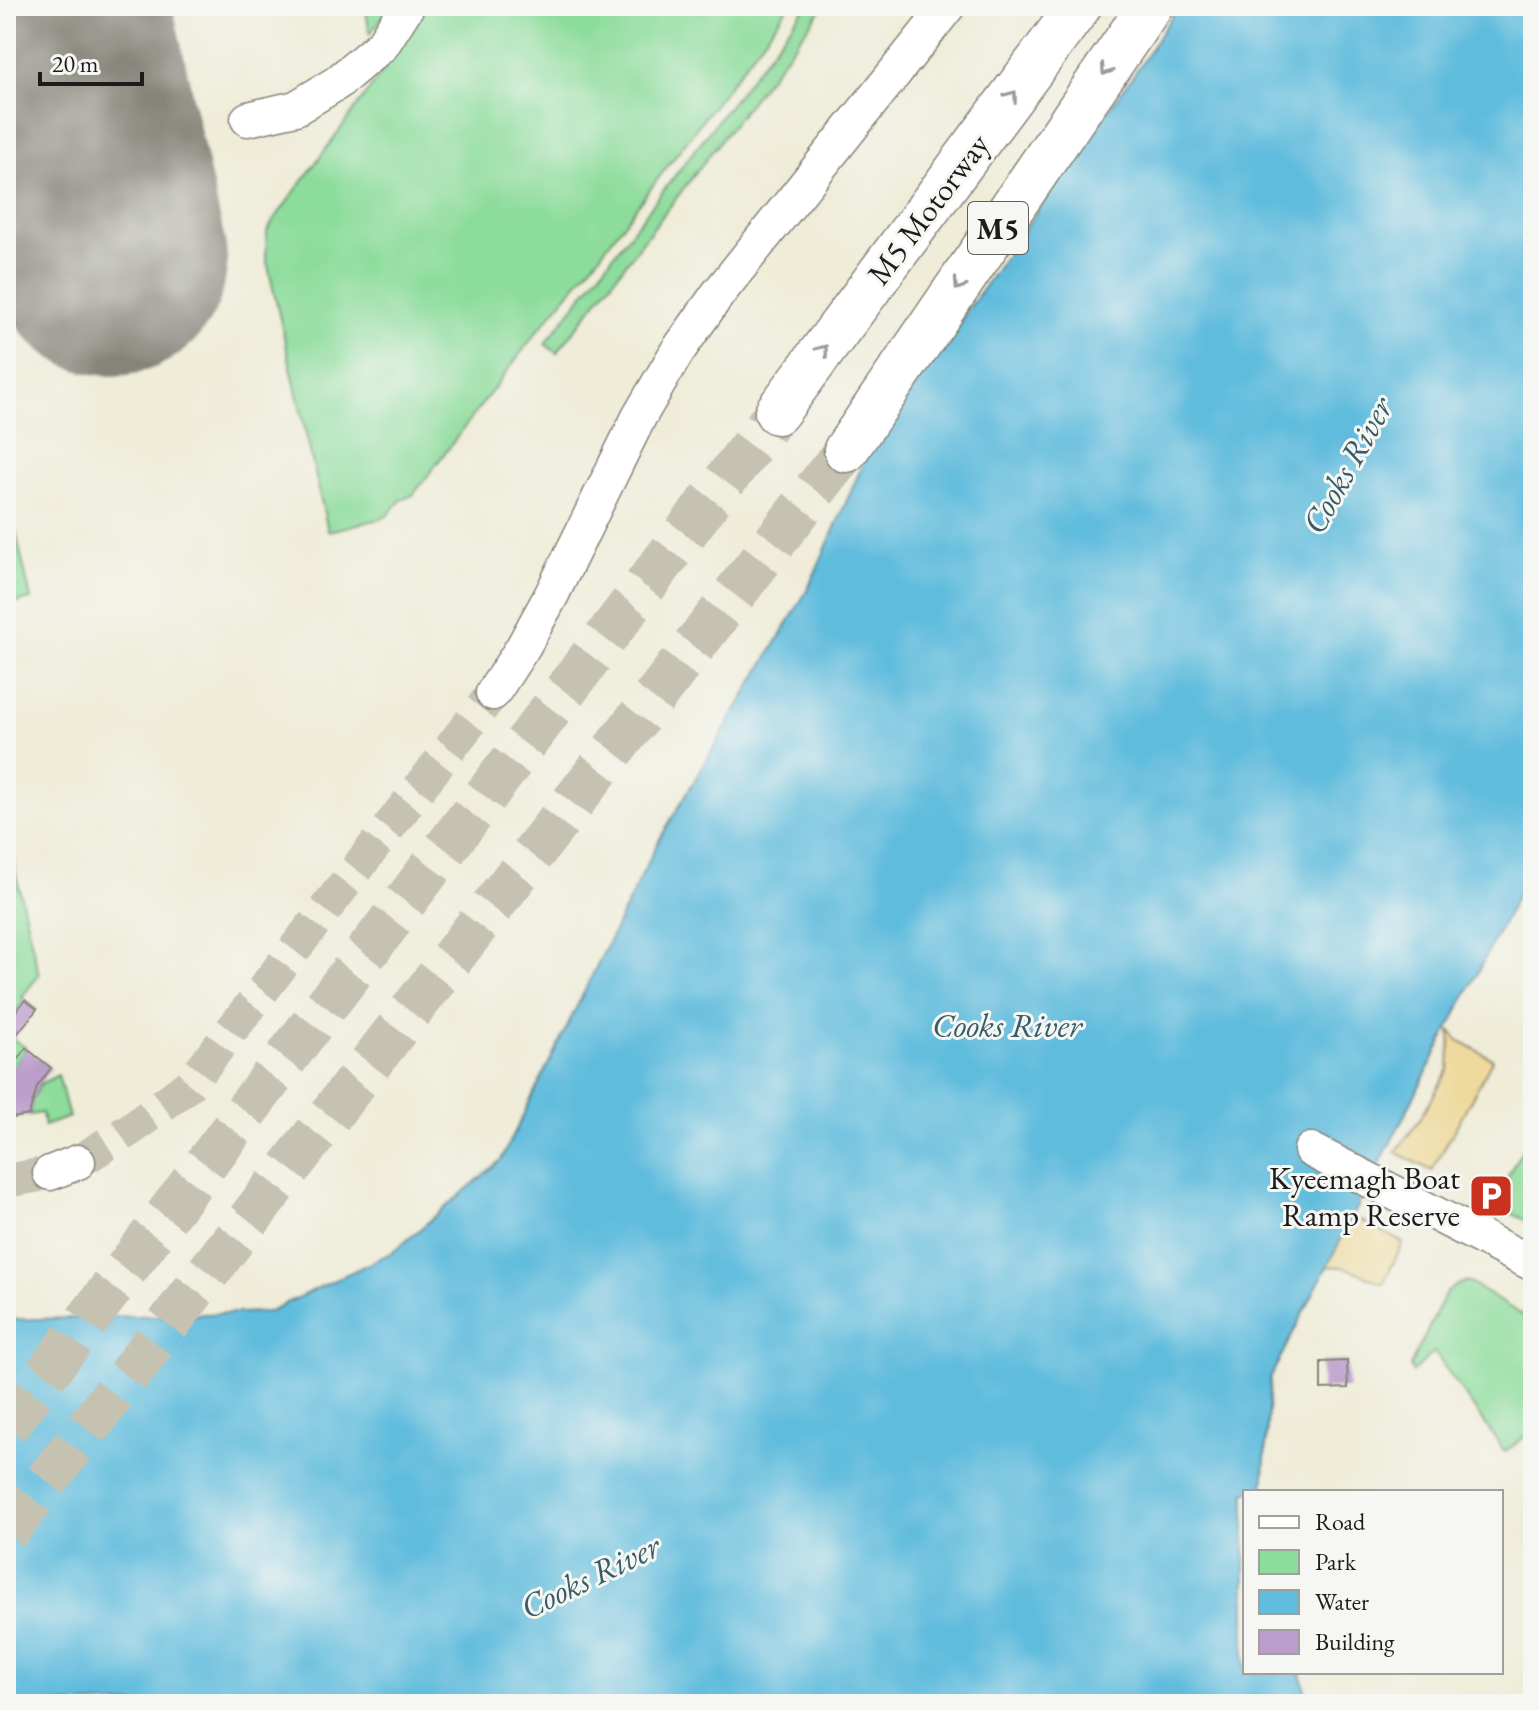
<svg xmlns="http://www.w3.org/2000/svg" width="1539" height="1710" font-family="'EB Garamond',serif">
	<style>
		.green { fill: #8cdc9b; stroke: #547c5c; stroke-width: 2 }
		.sand { fill: #eeda9e; stroke: #857b5d; stroke-width: 2 }
		.water { fill: #60bcdd; stroke: #3e6c7c; stroke-width: 2 }
		.lines { fill: none; stroke-linecap: round; stroke-linejoin: round }
		.taxiway { stroke: #86847a; stroke-width: 92 }
		.runway { stroke: #86847a; stroke-width: 230 }
		.building { fill: #bb9cca }
		.minor-tunnel { stroke: #c5c2b2; stroke-width: 34; stroke-dasharray: 34 17; stroke-linecap: butt }
		.highway-tunnel { stroke: #c5c2b2; stroke-width: 44; stroke-dasharray: 44 22; stroke-linecap: butt }
		.minor-casing { stroke: #86847a; stroke-width: 37 }
		.highway-casing { stroke: #86847a; stroke-width: 47 }
		.minor { stroke: #fff; stroke-width: 34 }
		.highway { stroke: #fff; stroke-width: 44 }
		.oneway { stroke: #999 }
		.labels { text-anchor: middle; dominant-baseline: central; stroke-width: 6; stroke-linejoin: round; paint-order: stroke }
		.shield { fill: #f6f6f2; stroke: #5d5d5c; stroke-width: 2 }
		.shield-label { font-size: 30px; font-weight: bold; fill: #1c1c1c }
		.street-label { font-size: 32px; fill: #1c1c1c; stroke: #f6f6f2 }
		.poi-label { font-size: 32px; fill: #1c1c1c; stroke: #f6f6f2; text-anchor: end }
		.water-label { font-size: 34px; font-style: italic; fill: #375c69; stroke: #f6f6f2 }
	</style>
	<rect width="100%" height="100%" fill="#f6f6f2"/>
	<filter id="ink" filterUnits="userSpaceOnUse"><feTurbulence type="fractalNoise" baseFrequency=".0125" numOctaves="2"/><feDisplacementMap in="SourceGraphic" scale="16" xChannelSelector="R" yChannelSelector="G"/><feConvolveMatrix kernelMatrix="1 2 1 2 8 2 1 2 1" color-interpolation-filters="sRGB"/></filter>
	<filter id="wash" filterUnits="userSpaceOnUse"><feTurbulence type="fractalNoise" baseFrequency=".006" numOctaves="4" result="noise"/><feDisplacementMap in="SourceGraphic" scale="32" xChannelSelector="R" yChannelSelector="G"/><feGaussianBlur stdDeviation="1.8" result="paint"/><feColorMatrix in="noise" values="0 0 0 0 0 0 0 0 0 0 0 0 0 0 0 0 0 1.4 0 .05"/><feComposite in="paint" operator="in"/></filter>
	<g filter="url(#wash)">
		<rect width="100%" height="100%" fill="#efecd8"/>
		<g class="green">
			<path d="M365 6H390L370 34Z"/>
			<path d="M425 6H789L597 259 539 329 413 495 401 500 387 516 380 519 328 531 266 257 267 231 274 220 382 72Z"/>
			<path d="M806 6H824L557 353 545 344Z"/>
			<path d="M6 488 31 599 6 605Z"/>
			<path d="M6 831 39 975 22 997 25 1000 6 1023Z"/>
			<path d="M13 1039 26 1048 6 1078V1048Z"/>
			<path d="M58 1075 69 1117 44 1126 42 1113 29 1115 32 1101 40 1084Z"/>
			<path d="M1533 1132V1224C1526 1220 1516 1217 1510 1212 1489 1194 1523 1150 1533 1132Z"/>
			<path d="M1467 1281 1522 1315 1533 1296V1384L1525 1390 1533 1403V1430L1505 1452 1434 1352 1413 1372 1410 1366 1446 1293 1457 1285Z"/>
		</g>
		<g class="sand">
			<path d="M1451 1031 1458 1040 1493 1059 1432 1171 1396 1152 1419 1120 1449 1069Z"/>
			<path d="M1349 1214 1403 1243 1383 1284C1363 1275 1344 1262 1322 1268Z"/>
		</g>
		<path class="water" d="M1178 6H1533V864L1270 1378 1263 1492H1245V1672H1301L1308 1704H6V1320L268 1312 393 1252 501 1160 659 840 808 589 869 450 1141 64Z"/>
		<g class="lines">
			<path class="taxiway" d="M6 196C45 159 69 117 61 62 58 43 53 24 49 6"/>
			<path class="runway" d="M55 6 112 261"/>
		</g>
		<g id="blocks">
			<g class="building">
				<path d="M25 1000 37 1009 6 1048V1023Z"/>
				<path d="M26 1048 51 1068 37 1087 29 1115 6 1119V1078Z"/>
				<path d="M1347 1361 1348 1388 1321 1389V1362Z"/>
			</g>
		</g>
	</g>
	<g filter="url(#ink)">
		<use href="#blocks" fill-opacity="0" stroke="#86847a" stroke-width="2"/>
		<g class="lines">
			<g class="minor-tunnel">
				<path d="M78 1162 131 1129 189 1085 493 693"/>
				<path d="M6 1181 50 1173"/>
			</g>
			<g class="highway-tunnel">
				<path d="M6 1427 777 412"/>
				<path d="M6 1533 846 450"/>
			</g>
			<g class="minor-casing">
				<g id="minor">
					<path d="M248 119 296 108 337 83 382 45 407 6"/>
					<path d="M493 693 523 647 552 594 639 417 677 352 718 294 948 6"/>
					<path d="M1311 1150 1533 1264"/>
					<path d="M50 1173 78 1162"/>
				</g>
			</g>
			<g class="highway-casing">
				<g id="highway">
					<path d="M777 412 1079 6"/>
					<path d="M846 450 1150 6"/>
				</g>
			</g>
			<use href="#minor" class="minor"/>
			<use href="#highway" class="highway"/>
		</g>
		<defs><path id="oneway-chevron" d="M-2-3.5L2.5 0L-2 3.5" fill="none" stroke-width="1.6" stroke-linecap="round" stroke-linejoin="round" transform="scale(2)"/></defs>
		<g class="oneway">
			<use href="#oneway-chevron" transform="translate(1106 70) rotate(124)"/>
			<use href="#oneway-chevron" transform="translate(1012 96) rotate(-53)"/>
			<use href="#oneway-chevron" transform="translate(959 285) rotate(124)"/>
			<use href="#oneway-chevron" transform="translate(823 350) rotate(-53)"/>
		</g>
	</g>
	<defs>
		<g id="parking-square" transform="scale(2.3)"><rect x="-9" y="-9" width="18" height="18" rx="4" fill="#c8321e" stroke="#f6f6f2"/><path d="M-3.5-5.5H1a3.5 3.5 0 0 1 0 7H-1V5.5H-3.5ZM-1-3.4V-.6H.8a1.4 1.4 0 0 0 0-2.8Z" fill="#fff"/></g>
	</defs>
	<g fill-rule="evenodd">
		<use href="#parking-square" x="1491" y="1196"/>
	</g>
	<g class="labels">
		<rect class="shield" x="968" y="202" width="60" height="52" rx="6"/>
		<g class="shield-label">
			<text x="998" y="228">M5</text>
		</g>
		<g class="street-label">
			<text transform="translate(928 209) rotate(-53)">M5 Motorway</text>
		</g>
		<g class="poi-label">
			<text x="1460" y="1178">Kyeemagh Boat<tspan x="1460" dy="37">Ramp Reserve</tspan></text>
		</g>
		<g class="water-label">
			<text transform="translate(1347 465) rotate(-61)">Cooks River</text>
			<text x="1007" y="1025">Cooks River</text>
			<text transform="translate(590 1576) rotate(-26)">Cooks River</text>
		</g>
	</g>
	<rect width="1539" height="1710" fill="none" stroke="#f6f6f2" stroke-width="32"/>
	<rect x="1243" y="1490" width="260" height="184" fill="#f6f6f2" stroke="#9f9f9c" stroke-width="2"/>
	<rect x="1259" y="1516" width="40" height="12" fill="#ffffff" stroke="#9f9f9c" stroke-width="2"/>
	<text x="1315" y="1530" font-size="24" fill="#1c1c1c">Road</text>
	<rect x="1259" y="1550" width="40" height="24" fill="#8cdc9b" stroke="#9f9f9c" stroke-width="2"/>
	<text x="1315" y="1570" font-size="24" fill="#1c1c1c">Park</text>
	<rect x="1259" y="1590" width="40" height="24" fill="#60bcdd" stroke="#9f9f9c" stroke-width="2"/>
	<text x="1315" y="1610" font-size="24" fill="#1c1c1c">Water</text>
	<rect x="1259" y="1630" width="40" height="24" fill="#bb9cca" stroke="#9f9f9c" stroke-width="2"/>
	<text x="1315" y="1650" font-size="24" fill="#1c1c1c">Building</text>
	<path d="M40 72v12h102v-12" fill="none" stroke="#1c1c1c" stroke-width="4"/>
	<text x="52" y="72" font-size="24" fill="#1c1c1c" stroke="#f6f6f2" stroke-width="6" paint-order="stroke">20 m</text>
</svg>
